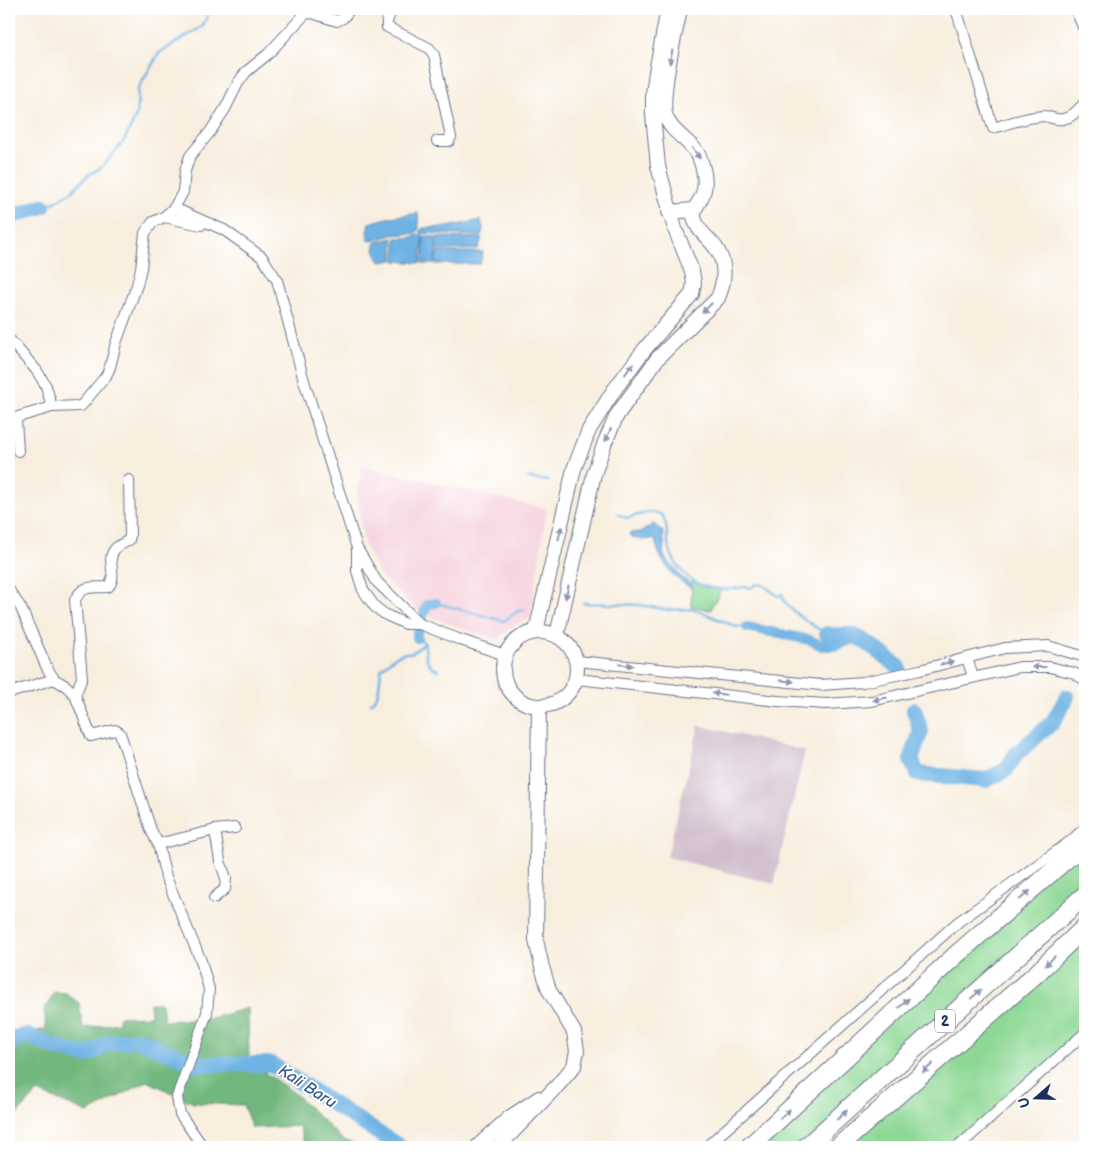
<svg xmlns="http://www.w3.org/2000/svg" width="1094" height="1156" font-family="'Balsamiq Sans',sans-serif">
	<style>
		.built { fill: #f5cfdc }
		.industrial { fill: #d1bdcc }
		.green { fill: #8dd894; stroke: #548479 }
		.forest { fill: #72b87e; stroke: #46746e }
		.water { fill: #6eb3e4; stroke: #4471a1 }
		.lines { fill: none; stroke-linecap: round; stroke-linejoin: round }
		.stream { stroke: #6eb3e4; stroke-width: 2.5 }
		.canal { stroke: #6eb3e4; stroke-width: 10 }
		.river { stroke: #6eb3e4; stroke-width: 16 }
		.street-casing { stroke: #68728b; stroke-width: 12 }
		.secondary-casing { stroke: #68728b; stroke-width: 16 }
		.highway-casing { stroke: #68728b; stroke-width: 20 }
		.street { stroke: #fff; stroke-width: 10 }
		.secondary { stroke: #fff; stroke-width: 14 }
		.highway { stroke: #fff; stroke-width: 18 }
		.oneway { fill: #8d97ae }
		.labels { text-anchor: middle; dominant-baseline: central; stroke-width: 4; stroke-linejoin: round; paint-order: stroke }
		.shield { fill: #fff; stroke: #5f6d8e; stroke-width: 1 }
		.shield-label { font-size: 14px; font-weight: bold; fill: #1b2f5e }
		.water-label { font-size: 16px; font-style: italic; fill: #385d8d; stroke: #fff }
	</style>
	<rect width="100%" height="100%" fill="#fff"/>
	<filter id="ink" filterUnits="userSpaceOnUse"><feTurbulence type="fractalNoise" baseFrequency=".02" numOctaves="2"/><feDisplacementMap in="SourceGraphic" scale="10" xChannelSelector="R" yChannelSelector="G"/><feConvolveMatrix kernelMatrix="1 2 1 2 8 2 1 2 1" color-interpolation-filters="sRGB"/></filter>
	<filter id="wash" filterUnits="userSpaceOnUse"><feTurbulence type="fractalNoise" baseFrequency=".0096" numOctaves="4" result="noise"/><feDisplacementMap in="SourceGraphic" scale="20" xChannelSelector="R" yChannelSelector="G"/><feGaussianBlur stdDeviation="1.12" result="paint"/><feColorMatrix in="noise" values="0 0 0 0 0 0 0 0 0 0 0 0 0 0 0 0 0 1.4 0 .05"/><feComposite in="paint" operator="in"/></filter>
	<g filter="url(#wash)">
		<rect width="100%" height="100%" fill="#f8eede"/>
		<path class="built" d="M362 466 547 509 530 619 515 624 496 640 421 613 381 577 364 545 357 495Z"/>
		<path class="industrial" d="M699 725 805 751 774 884 667 857Z"/>
		<g class="green">
			<path d="M692 581 704 587 720 590C719 599 712 602 711 610L691 606Z"/>
			<path d="M1085 843V895L806 1147H749Z"/>
			<path d="M1085 927V1031L957 1147H838Z"/>
		</g>
		<path class="forest" d="M57 992 66 993 79 1003 83 1028 119 1023V1017L151 1016 150 1003H162L164 1021 208 1019 248 1008 249 1062 293 1092 343 1140 361 1147H305L299 1126 252 1128 243 1105 193 1103 147 1081 88 1113 38 1092 9 1123V1030L30 1032 46 1029 44 1008 51 999 53 993Z"/>
		<g class="water">
			<path d="M418 213 419 229 416 233 392 235 372 241 368 240 367 232 369 223 391 217Z"/>
			<path d="M481 220 483 228 481 236 421 233 420 231 423 228 447 227Z"/>
			<path d="M418 235H423L421 263 395 261 396 238H408Z"/>
			<path d="M424 236 435 237 436 251 434 264H423Z"/>
			<path d="M437 237 482 238 478 249 437 250Z"/>
			<path d="M393 238V260L380 262 374 250 376 242Z"/>
			<path d="M437 252H483L480 264H435Z"/>
			<path d="M654 524 663 532 664 544 663 552 665 558 677 570 678 574 693 586 691 588C671 576 659 562 655 539L641 540 630 536 629 533 641 532Z"/>
		</g>
		<g class="lines">
			<g class="stream">
				<path d="M43 206 55 202 71 192 87 176 103 166 124 141 137 114 138 89 159 53 203 26 210 9"/>
				<path d="M528 478 548 481"/>
				<path d="M618 514 626 518 650 512 661 514C670 525 665 538 670 551 676 567 689 582 705 586 714 589 723 590 732 589 738 589 745 585 751 588L756 584 763 585 778 596 782 594C782 608 815 627 827 634"/>
				<path d="M436 603 504 621 518 611 525 610"/>
				<path d="M583 603 640 605 668 610 694 609 737 627H747"/>
				<path d="M425 644C426 657 425 666 439 670"/>
				<path d="M371 703C382 695 378 679 382 668 392 659 399 651 412 653L425 643 417 638"/>
			</g>
			<g class="canal">
				<path d="M747 627 810 640 822 646H835L858 637"/>
				<path d="M417 638V632L427 605 436 603"/>
			</g>
			<g class="river">
				<path d="M9 217 43 206"/>
				<path d="M827 634C835 637 842 634 850 635 863 636 887 659 899 667"/>
				<path d="M914 710 921 731 911 760 918 774 986 780 1006 770 1016 754 1053 722 1067 697"/>
				<path d="M9 1047 17 1038 22 1036H28L57 1048 84 1055 90 1054 108 1043 137 1039 197 1064H271L400 1147"/>
			</g>
		</g>
	</g>
	<g filter="url(#ink)">
		<g class="lines">
			<g class="street-casing">
				<g id="street">
					<path d="M392 9 387 21V27L429 48 434 55 451 137 449 141H437"/>
					<path d="M956 9 993 128C1010 123 1026 117 1043 116 1050 116 1056 121 1063 119 1072 118 1078 109 1085 103"/>
					<path d="M1075 9 1085 31"/>
					<path d="M174 208 224 230 262 257 277 280 304 381 357 548 377 582 420 624"/>
					<path d="M164 217 201 225"/>
					<path d="M9 339 37 371 46 386 52 407 81 406 106 376 110 367 116 343 137 285 141 268 145 233 153 222 164 217 174 208 183 192 185 171 190 156 210 132 225 109 238 83 246 72 268 54 305 14 312 13 337 21 343 18 350 9"/>
					<path d="M18 451 16 420 18 417 52 407"/>
					<path d="M357 550V571L363 590 375 607 386 615 406 624H420L458 639 505 655"/>
					<path d="M9 590 21 608 47 668 54 679 66 686 75 695 91 736 115 730 120 733 151 830 158 844 166 877 201 961 209 989 207 1013 177 1097 180 1114 203 1147"/>
					<path d="M967 658 973 677"/>
					<path d="M577 661 821 685 863 682 920 670 1005 648 1048 646 1085 657"/>
					<path d="M577 679 778 701 826 704 872 701 1020 667H1050L1074 673 1085 680"/>
					<path d="M9 693 54 679"/>
					<path d="M75 695 82 678 75 600C83 584 92 588 108 587 119 576 105 560 115 549 118 545 125 543 129 540L130 535 129 480"/>
					<path d="M158 844 215 830 235 828"/>
					<path d="M214 898 225 889 226 878 220 861 215 830"/>
					<path d="M706 1147 958 922 1072 840 1085 828"/>
					<path d="M958 1147 1085 1033"/>
				</g>
			</g>
			<g class="secondary-casing">
				<g id="secondary">
					<path d="M669 212 694 210"/>
					<path d="M536 631 574 469 589 430 614 390 644 350 692 294 694 283 692 271 675 229 658 166 653 115V94L656 72 668 9"/>
					<circle cx="540" cy="669" r="37"/>
					<path d="M557 635 594 474 605 442 617 415 657 359 718 298C725 281 727 264 716 248 708 237 697 231 694 217 693 207 699 204 702 196 707 185 704 170 700 159 695 142 670 134 665 114 661 90 675 35 680 9"/>
					<path d="M477 1147 509 1118 539 1098"/>
					<path d="M498 1147 558 1085 574 1066 577 1051 574 1032 549 990 542 967 536 940 539 707"/>
				</g>
			</g>
			<g class="highway-casing">
				<g id="highway">
					<path d="M749 1147 957 954 1085 843"/>
					<path d="M806 1147 1085 895"/>
					<path d="M838 1147 1037 973 1085 927"/>
				</g>
			</g>
			<use href="#street" class="street"/>
			<use href="#secondary" class="secondary"/>
			<use href="#highway" class="highway"/>
		</g>
		<defs><path id="oneway-solid" d="M-6-.8H1V-3.2L6.5 0L1 3.2V.8H-6Z" transform="scale(1.25)"/></defs>
		<g class="oneway">
			<use href="#oneway-solid" transform="translate(671 57) rotate(101)"/>
			<use href="#oneway-solid" transform="translate(696 153) rotate(53)"/>
			<use href="#oneway-solid" transform="translate(707 308) rotate(135)"/>
			<use href="#oneway-solid" transform="translate(629 369) rotate(-54)"/>
			<use href="#oneway-solid" transform="translate(608 435) rotate(114)"/>
			<use href="#oneway-solid" transform="translate(560 533) rotate(-77)"/>
			<use href="#oneway-solid" transform="translate(567 592) rotate(103)"/>
			<use href="#oneway-solid" transform="translate(947 663) rotate(-14)"/>
			<use href="#oneway-solid" transform="translate(626 665) rotate(6)"/>
			<use href="#oneway-solid" transform="translate(1039 667) rotate(180)"/>
			<use href="#oneway-solid" transform="translate(787 681) rotate(6)"/>
			<use href="#oneway-solid" transform="translate(719 694) rotate(-174)"/>
			<use href="#oneway-solid" transform="translate(880 699) rotate(168)"/>
			<use href="#oneway-solid" transform="translate(1025 895) rotate(-41)"/>
			<use href="#oneway-solid" transform="translate(1050 961) rotate(136)"/>
			<use href="#oneway-solid" transform="translate(976 994) rotate(-42)"/>
			<use href="#oneway-solid" transform="translate(904 1003) rotate(-43)"/>
			<use href="#oneway-solid" transform="translate(928 1068) rotate(139)"/>
			<use href="#oneway-solid" transform="translate(785 1114) rotate(-42)"/>
			<use href="#oneway-solid" transform="translate(842 1115) rotate(-42)"/>
		</g>
	</g>
	<g class="labels">
		<rect class="shield" x="935" y="1009.5" width="20" height="23" rx="4"/>
		<g class="shield-label">
			<text x="945" y="1021">2</text>
		</g>
		<g class="water-label">
			<text transform="translate(307 1087) rotate(33)">Kali Baru</text>
		</g>
	</g>
	<rect width="1094" height="1156" fill="none" stroke="#fff" stroke-width="30"/>
	<g transform="translate(1036 1098) rotate(250)" stroke="#ffffff" stroke-width="4" paint-order="stroke">
	<path d="M0-4L9 19L0 12L-9 19Z" fill="#1b2f5e"/>
	<text y="-8" font-size="14" font-weight="bold" text-anchor="middle" fill="#1b2f5e">U</text>
	</g>
</svg>
